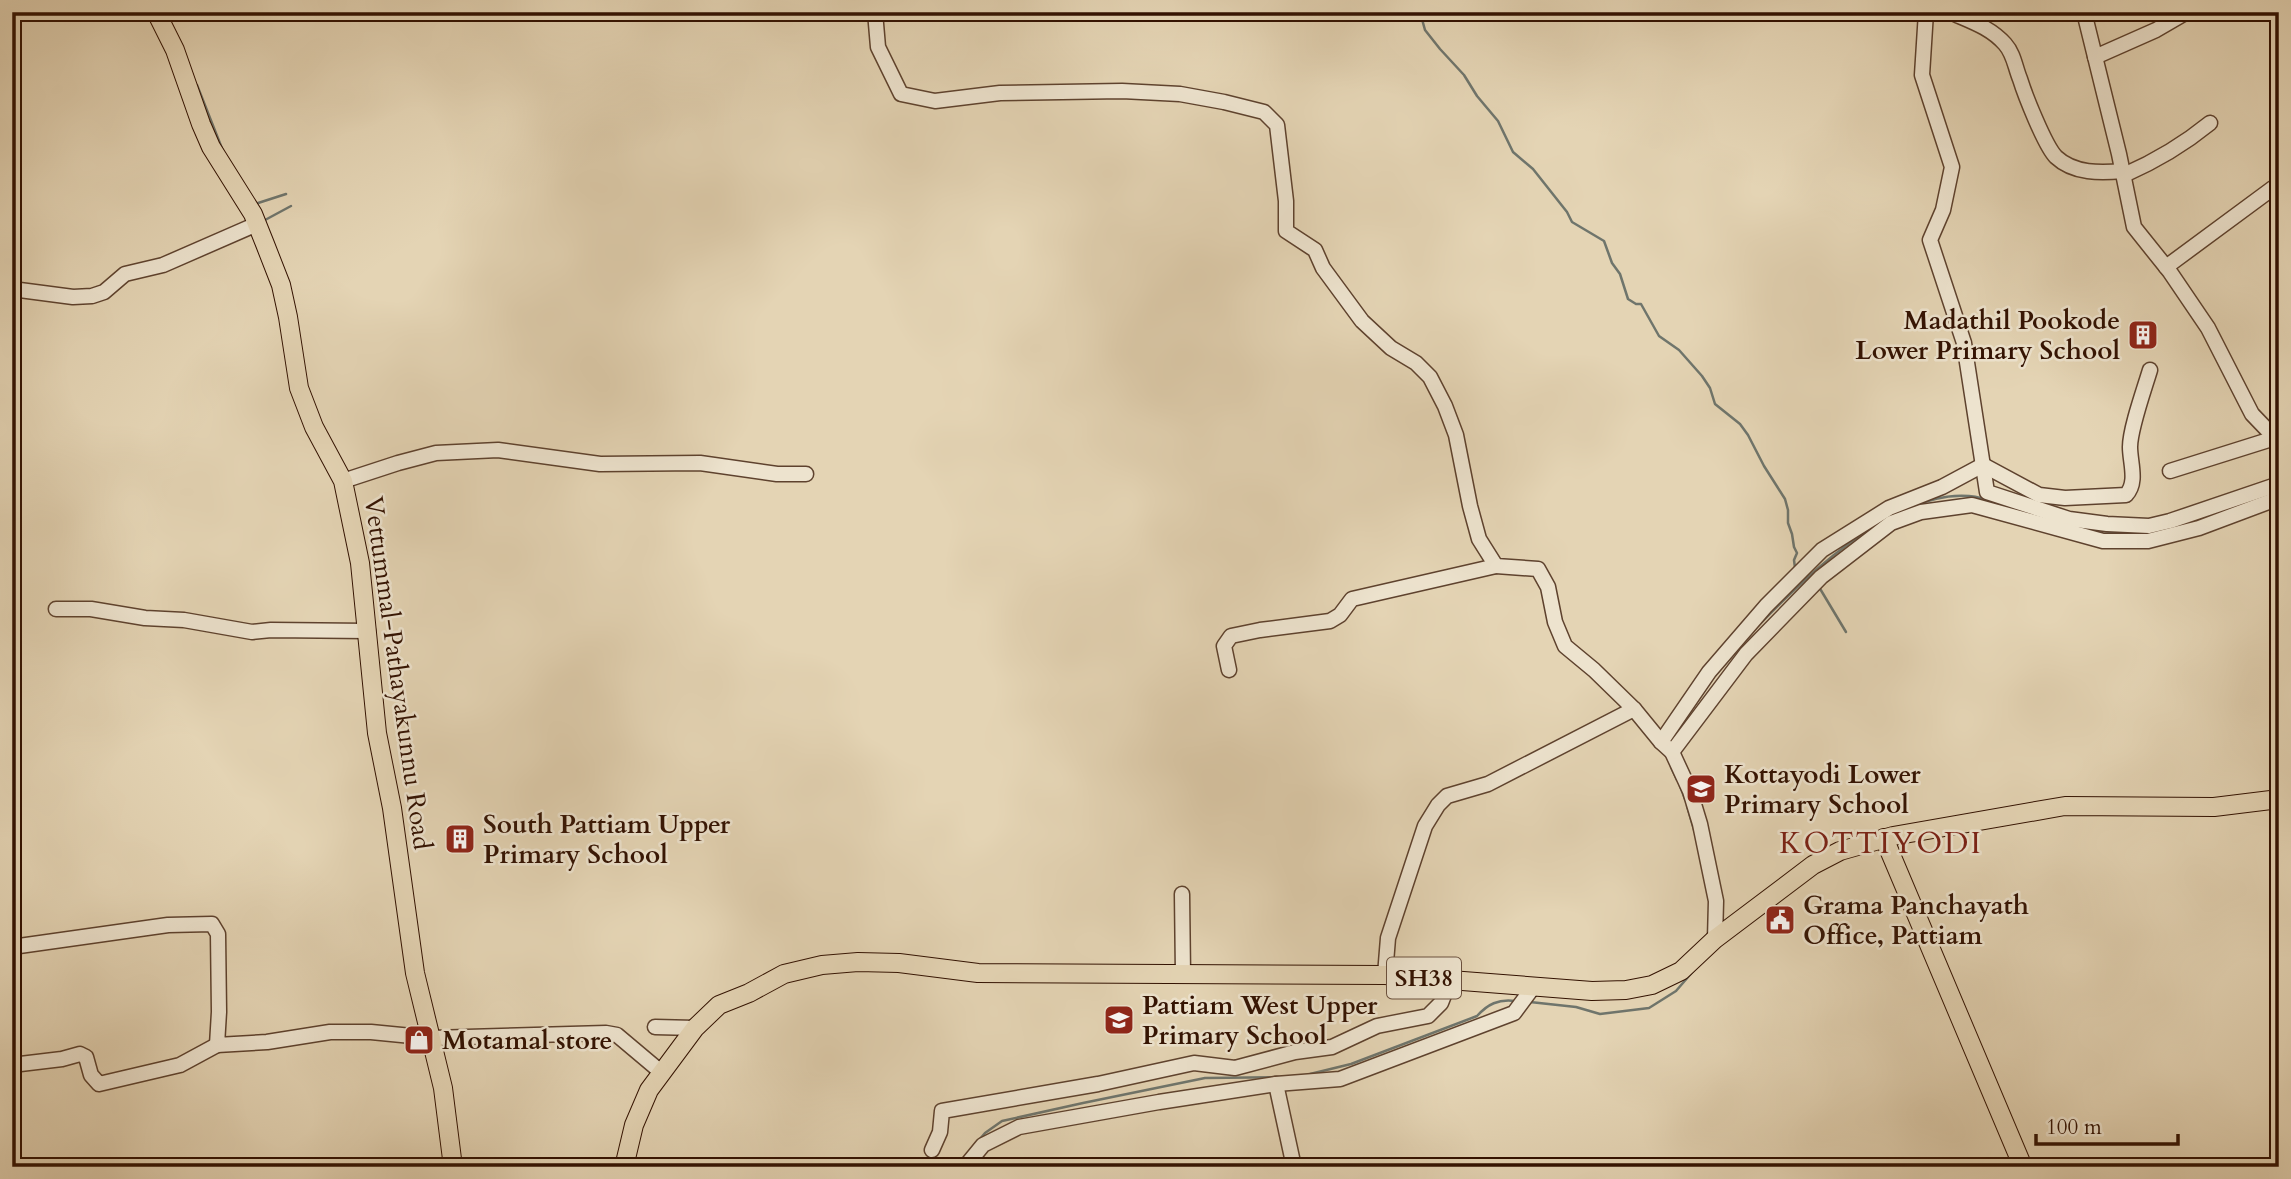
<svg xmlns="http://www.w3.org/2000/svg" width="2291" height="1179" font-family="Cardo,serif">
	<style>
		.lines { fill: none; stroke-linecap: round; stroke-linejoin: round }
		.stream { stroke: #6f756c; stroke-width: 2.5 }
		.minor-casing { stroke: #5e422e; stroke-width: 17 }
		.major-casing { stroke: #321101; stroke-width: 20 }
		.minor { stroke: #ede3ce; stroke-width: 14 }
		.major { stroke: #e4d4b4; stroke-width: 18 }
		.labels { text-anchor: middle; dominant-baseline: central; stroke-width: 5; stroke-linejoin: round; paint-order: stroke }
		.shield { fill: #ede3ce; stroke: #6a503e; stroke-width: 2 }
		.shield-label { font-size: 24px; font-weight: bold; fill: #321101 }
		.poi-label { font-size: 26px; font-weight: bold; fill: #321101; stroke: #ede3ce; text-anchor: start }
		.street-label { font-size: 26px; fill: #321101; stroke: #ede3ce }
		.quarter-label { font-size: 30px; letter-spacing: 2px; fill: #7a1f14; stroke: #ede3ce }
	</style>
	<rect width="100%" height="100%" fill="#e4d4b4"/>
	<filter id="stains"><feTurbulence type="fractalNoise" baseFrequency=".00286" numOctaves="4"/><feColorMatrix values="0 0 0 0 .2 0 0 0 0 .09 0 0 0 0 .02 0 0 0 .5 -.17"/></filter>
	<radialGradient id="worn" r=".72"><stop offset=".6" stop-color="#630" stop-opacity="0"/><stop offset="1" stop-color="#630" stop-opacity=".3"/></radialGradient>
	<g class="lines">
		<g class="stream">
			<path d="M1420 12 1425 30 1440 49 1464 75 1477 96 1498 121 1513 152 1533 169 1567 212 1572 222 1604 241 1612 263 1620 274 1628 299 1636 304H1641L1659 336 1679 350 1702 376 1710 388 1715 404 1740 424 1748 435 1764 466 1785 499 1788 510V523L1792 534 1794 547 1797 553 1794 560 1795 568"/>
			<path d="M197 85 223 151"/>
			<path d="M255 204 286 194"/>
			<path d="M265 223V220L291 206"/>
			<path d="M1895 514C1917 503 1944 494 1969 496 1982 497 1995 502 2007 506"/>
			<path d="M2180 525 2243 504"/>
			<path d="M2080 527 2122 534"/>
			<path d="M1819 587 1846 632"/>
			<path d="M1758 626C1796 587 1836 548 1883 521"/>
			<path d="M1669 743 1716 673"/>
			<path d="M1671 767 1677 780"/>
			<path d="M1680 786 1685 799"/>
			<path d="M1687 806 1694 830"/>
			<path d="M1530 1002 1576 1007 1600 1014 1649 1008 1676 991 1695 969"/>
			<path d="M1310 1074 1351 1064 1477 1016C1488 1004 1498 999 1515 1001"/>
			<path d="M979 1140 985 1133 1002 1121 1083 1103 1205 1078 1283 1077"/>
		</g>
		<g class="minor-casing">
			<g id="minor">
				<path d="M875 12 878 47 901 94 935 101 1000 93 1122 91 1180 94 1224 102 1264 112 1277 125 1286 201V231L1315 250 1323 268 1362 321 1391 348 1416 363 1430 377 1445 406 1456 435 1470 506 1479 539 1496 566 1538 569 1548 587 1555 622 1565 646 1594 670 1634 709 1661 742 1672 752 1690 791 1700 824 1716 901 1715 939"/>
				<path d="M1926 12 1922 75 1952 167 1943 210 1930 240 1964 343 1987 492 2069 519 2107 524 2149 526 2170 521 2279 484"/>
				<path d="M1950 12C1970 21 1990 27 2005 44 2014 54 2015 67 2020 79 2025 95 2045 146 2056 157 2074 174 2101 173 2123 171"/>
				<path d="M2084 12 2119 154 2134 227 2170 272 2208 328 2252 414 2275 438 2279 445"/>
				<path d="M2095 57 2156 30 2187 12"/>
				<path d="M2124 175C2156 161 2183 145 2210 123"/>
				<path d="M2166 267 2273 188 2279 203"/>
				<path d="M12 289 73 297 92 296 104 292 125 274 163 265 257 224"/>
				<path d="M2170 471 2275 438"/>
				<path d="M343 481 398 463 436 453 498 450 600 464 700 463 777 474H806"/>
				<path d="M56 609H91L145 618 184 620 252 632 271 630 368 631"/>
				<path d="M1229 670 1224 646 1231 636 1260 630 1330 621 1340 615 1352 599 1496 566"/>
				<path d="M1661 742 1709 672 1766 606 1822 550 1889 508 1942 487 1983 465 2039 495 2065 498 2126 495C2138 482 2130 463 2130 447 2130 429 2144 390 2150 370"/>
				<path d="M1672 752 1746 654 1821 577 1891 523 1921 512 1972 505 2103 541H2148L2199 528 2279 498"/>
				<path d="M1182 894 1183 975"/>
				<path d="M12 947 168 925 212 924 218 934 219 1012 217 1045 267 1042 330 1032H371L432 1038 606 1033 617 1035 661 1072"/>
				<path d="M1385 975 1388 938 1425 826 1438 805 1447 796 1488 784 1634 709"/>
				<path d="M655 1027 695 1028"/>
				<path d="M12 1065 62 1059 80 1054 86 1057 91 1075 99 1084 180 1065 217 1045"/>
				<path d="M1276 1084 1294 1167"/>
				<path d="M932 1150 940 1132 942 1111 1098 1084 1194 1063 1235 1068 1295 1052 1332 1047 1377 1026 1428 1016 1441 1003 1450 980"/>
				<path d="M965 1167 983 1145 1019 1127 1159 1102 1276 1084 1340 1079 1514 1013 1534 986"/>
			</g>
		</g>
		<g class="major-casing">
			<g id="major">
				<path d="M156 12 175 50 201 124 211 147 253 214 265 244 281 285 288 317 299 388 314 427 343 481 360 563 377 733 392 808 415 973 443 1088 453 1167"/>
				<path d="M1884 838 2023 1167"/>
				<path d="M624 1167 634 1125 649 1090 695 1028 719 1005 749 993 784 974 822 965 858 962 899 963 978 973 1385 975 1592 991 1626 990 1652 985 1681 971 1715 939 1813 865 1840 851 1893 836 2065 806 2214 807 2279 799"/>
			</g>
		</g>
		<use href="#minor" class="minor"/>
		<use href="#major" class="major"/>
	</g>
	<defs>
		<g id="building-square" transform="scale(1.575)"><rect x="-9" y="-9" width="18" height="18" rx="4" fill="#8f2418" stroke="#ede3ce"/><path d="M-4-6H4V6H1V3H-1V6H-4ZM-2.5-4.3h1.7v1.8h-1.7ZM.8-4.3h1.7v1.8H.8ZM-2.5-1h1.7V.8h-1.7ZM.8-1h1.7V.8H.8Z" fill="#fff"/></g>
		<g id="school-square" transform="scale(1.575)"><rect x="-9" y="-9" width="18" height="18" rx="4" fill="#8f2418" stroke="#ede3ce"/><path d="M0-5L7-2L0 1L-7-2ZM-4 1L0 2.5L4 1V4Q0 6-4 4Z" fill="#fff"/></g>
		<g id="civic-square" transform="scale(1.575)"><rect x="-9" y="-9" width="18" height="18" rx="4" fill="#8f2418" stroke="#ede3ce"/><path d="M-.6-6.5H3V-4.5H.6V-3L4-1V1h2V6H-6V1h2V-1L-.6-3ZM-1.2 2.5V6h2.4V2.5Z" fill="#fff"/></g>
		<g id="shop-square" transform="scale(1.575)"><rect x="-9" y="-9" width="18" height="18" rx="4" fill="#8f2418" stroke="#ede3ce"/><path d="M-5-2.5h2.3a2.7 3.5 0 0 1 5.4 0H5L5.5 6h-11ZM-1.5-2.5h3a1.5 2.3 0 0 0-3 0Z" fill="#fff"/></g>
	</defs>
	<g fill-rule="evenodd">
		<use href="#building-square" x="2143" y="335"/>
		<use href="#school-square" x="1701" y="789"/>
		<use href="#building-square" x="460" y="839"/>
		<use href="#civic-square" x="1780" y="920"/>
		<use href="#school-square" x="1119" y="1020"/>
		<use href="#shop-square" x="419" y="1040"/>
	</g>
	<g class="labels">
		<rect class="shield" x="1387" y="957.5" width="74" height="41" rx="5"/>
		<g class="shield-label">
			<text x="1424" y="978">SH38</text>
		</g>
		<g class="poi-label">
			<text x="2120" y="320" text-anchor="end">Madathil Pookode<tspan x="2120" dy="30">Lower Primary School</tspan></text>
			<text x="1724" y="774">Kottayodi Lower<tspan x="1724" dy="30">Primary School</tspan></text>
			<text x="483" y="824">South Pattiam Upper<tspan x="483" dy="30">Primary School</tspan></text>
			<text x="1803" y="905">Grama Panchayath<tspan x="1803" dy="30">Office, Pattiam</tspan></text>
			<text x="1142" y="1005">Pattiam West Upper<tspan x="1142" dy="30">Primary School</tspan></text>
			<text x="442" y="1040">Motamal store</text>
		</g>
		<g class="street-label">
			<text transform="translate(398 673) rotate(82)">Vettummal-Pathayakunnu Road</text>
		</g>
		<g class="quarter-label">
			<text x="1881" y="843">KOTTIYODI</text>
		</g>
	</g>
	<rect width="2291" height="1179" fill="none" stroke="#e4d4b4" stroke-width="42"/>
	<rect x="14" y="14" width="2263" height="1151" fill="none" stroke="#321101" stroke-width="3.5"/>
	<rect x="21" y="21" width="2249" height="1137" fill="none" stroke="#321101" stroke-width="2"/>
	<path d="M2036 1134v10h142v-10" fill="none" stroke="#321101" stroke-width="3.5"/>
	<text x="2046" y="1134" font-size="21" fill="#321101" stroke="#ede3ce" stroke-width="5" paint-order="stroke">100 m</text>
	<rect width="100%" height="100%" filter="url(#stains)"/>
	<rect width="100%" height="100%" fill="url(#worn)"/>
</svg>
